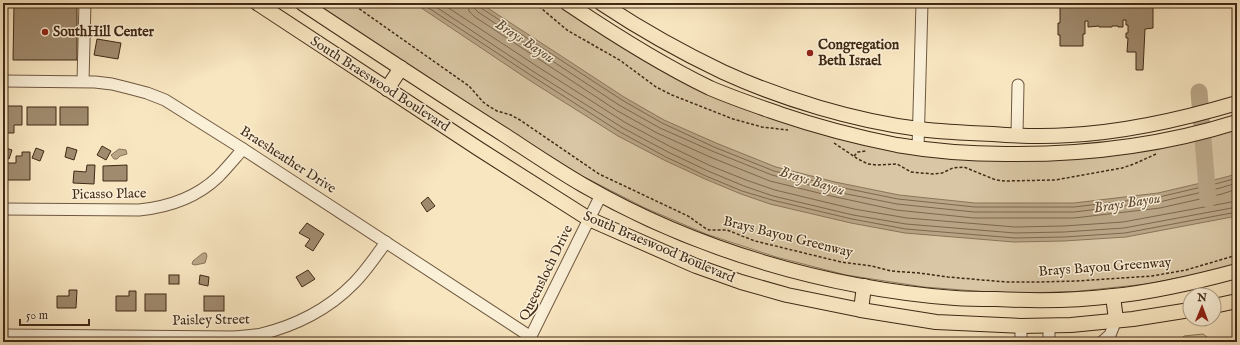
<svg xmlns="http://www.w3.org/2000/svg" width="1240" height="345" font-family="'IM FELL English',serif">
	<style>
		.green { fill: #d9c6a4; stroke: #8d785c }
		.water { fill: #baa687; stroke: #8a7459 }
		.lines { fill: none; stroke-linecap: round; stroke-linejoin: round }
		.shore { stroke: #7e684e; stroke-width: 1 }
		.river { stroke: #baa687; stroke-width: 17 }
		.building { fill: #a08b6e; stroke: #412915 }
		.minor-casing { stroke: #6f5840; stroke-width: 13 }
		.major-casing { stroke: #412915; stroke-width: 16 }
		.path { stroke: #412915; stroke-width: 1.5; stroke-dasharray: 3 2; stroke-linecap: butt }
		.minor { stroke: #faefd7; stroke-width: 11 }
		.major { stroke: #f8e6c1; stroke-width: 14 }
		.poi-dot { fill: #8f2418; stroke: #faefd7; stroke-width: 1.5 }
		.labels { text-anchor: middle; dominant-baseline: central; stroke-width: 3; stroke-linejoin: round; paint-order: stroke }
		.poi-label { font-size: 14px; font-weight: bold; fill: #412915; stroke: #faefd7; text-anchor: start }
		.street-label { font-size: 14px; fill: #412915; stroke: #faefd7 }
		.water-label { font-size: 15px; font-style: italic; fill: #654e37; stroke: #faefd7 }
	</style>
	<rect width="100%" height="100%" fill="#f8e6c1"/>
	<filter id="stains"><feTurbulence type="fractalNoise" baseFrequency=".005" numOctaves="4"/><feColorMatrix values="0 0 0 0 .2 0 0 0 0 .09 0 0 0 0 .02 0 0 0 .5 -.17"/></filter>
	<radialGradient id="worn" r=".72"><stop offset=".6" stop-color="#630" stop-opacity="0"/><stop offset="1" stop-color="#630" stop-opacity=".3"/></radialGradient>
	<g class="green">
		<path d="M316 3H560L620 43 751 110 1009 160 1237 129V264L1212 271 1147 284 1071 292 1001 293 924 287 846 275 776 257 706 234 645 208 584 177 526 141Z"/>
		<path d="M1203 334 1207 337 1208 342 1180 341 1184 336Z"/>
	</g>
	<g class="water">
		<path d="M414 3H480L624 97 664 120 716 143 776 167 835 182 899 195 975 203H1074L1158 193 1218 179 1237 174V216L1126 237 1064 241 1014 242 905 233 851 223 770 204 741 194 705 179 664 160 618 136 529 80Z"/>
		<path d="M119 149 126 150 127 154 120 156 117 159H114L111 155Z"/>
		<path d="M203 253H206L207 256 205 263 195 265 192 264 193 261Z"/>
	</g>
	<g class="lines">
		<g class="shore">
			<path d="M421 3 532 76 620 132 666 157 706 176 742 191 772 200 852 219 906 229 1015 238 1064 237 1125 233 1237 212"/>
			<path d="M430 3 534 72 623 128 668 152 708 171 744 186 773 196 853 215 906 224 1015 233 1064 232 1124 228 1237 207"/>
			<path d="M441 3 538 67 626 123 671 147 711 166 746 180 775 190 854 209 907 218 1015 227 1064 226 1123 222 1237 201"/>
			<path d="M468 3 469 11 475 17 616 110 657 133 710 157 770 181 831 196 896 210 974 218H1074L1160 208 1222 194 1237 189"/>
			<path d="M474 3V8L478 12 619 105 660 128 712 151 772 175 832 191 897 204 974 212H1074L1159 202 1220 188 1237 183"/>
			<path d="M479 3 481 8 622 100 662 123 714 147 774 171 834 186 898 199 975 207H1074L1159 197 1219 183 1237 178"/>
		</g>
		<path class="river" d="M1199 92 1208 199"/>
	</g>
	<g class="building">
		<path d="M14 3 77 4V60H13Z"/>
		<path d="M1060 3H1153V28L1145 29 1143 70H1136V52H1127L1128 38H1126V33H1128V25H1126V20H1123V27H1118V26H1112V27H1099V26L1088 27V21H1085V34H1083V46H1060V35H1058V23H1060Z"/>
		<path d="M97 39 121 43 118 59 94 55Z"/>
		<path d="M4 106H22V125H14V133H3Z"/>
		<rect x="27" y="107" width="29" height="18"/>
		<rect x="60" y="107" width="28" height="18"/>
		<path d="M102 146 111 151 106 160 97 155Z"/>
		<path d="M3 147 12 150 9 159 3 157Z"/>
		<path d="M67 147 77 150 74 160 65 157Z"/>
		<path d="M36 148 44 151 40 161 32 158Z"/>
		<path d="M22 152H30V180H4V163H16V156H22Z"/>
		<path d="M87 165H95L94 184 73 183 74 171 86 172Z"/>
		<path d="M127 165V181H103V166Z"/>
		<path d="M428 197 435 206 427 212 421 203Z"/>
		<path d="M307 223 324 234 313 251 305 246 310 239 299 233Z"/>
		<path d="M308 270 315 279 302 287 296 277Z"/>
		<rect x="169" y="275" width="10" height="9"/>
		<path d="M200 275 209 277 208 286 199 284Z"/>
		<path d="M69 290H77L76 308H57V296H69Z"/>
		<path d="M129 291H136V311H116V296H129Z"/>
		<rect x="145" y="294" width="21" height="17"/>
		<rect x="204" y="296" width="20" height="15"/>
		<path d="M1138 341H1182L1138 342Z"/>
	</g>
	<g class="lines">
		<g class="minor-casing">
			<g id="minor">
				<path d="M3 81 95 82 112 84 128 88 147 93 165 100 243 149 531 337"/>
				<path d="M83 81 85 3"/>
				<path d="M1017 135 1018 85"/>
				<path d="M918 148 922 3"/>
				<path d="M3 209 139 210C169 207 196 198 218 177 227 168 235 158 243 149"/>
				<path d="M1021 326V342"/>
				<path d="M3 335 233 337C242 336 252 336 261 334 295 326 329 309 354 283 366 271 376 256 386 242"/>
				<path d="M528 342 601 195"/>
				<path d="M1049 342V325"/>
				<path d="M1102 342 1110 335 1116 320"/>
			</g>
		</g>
		<g class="major-casing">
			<g id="major">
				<path d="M257 3 479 149 589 219 696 266 741 282 787 295 861 310 936 322 1021 326 1071 325 1133 319 1190 310"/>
				<path d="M302 3C370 48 438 93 506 136 532 153 557 170 583 185 696 250 826 288 955 298 969 299 982 299 996 299 1035 301 1074 301 1113 296 1155 292 1196 282 1237 271"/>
				<path d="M567 3C613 34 660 64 710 88 733 98 757 106 780 114 818 127 857 137 897 145 932 151 970 154 1006 154 1086 155 1161 146 1237 122"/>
				<path d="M601 3C640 29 681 52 723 72 782 99 855 121 919 129 943 132 968 133 993 134 1018 136 1044 137 1070 135 1126 132 1183 119 1237 103"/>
				<path d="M387 89 401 68"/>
				<path d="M1113 296 1116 320"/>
				<path d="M1214 306 1237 301"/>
				<path d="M861 310 864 286"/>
			</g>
		</g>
		<g class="path">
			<path d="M351 3 469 86 483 102 490 107 497 111 511 115 520 120 599 174 688 216 705 228 709 230H727L755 241 841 262 872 266 891 271 919 273 948 277 1006 282H1039L1077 281 1152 276 1186 270 1237 255"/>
			<path d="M535 3 567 30 621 61 656 87 672 95 733 119 762 127 788 130"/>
			<path d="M834 143 858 159 868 164 876 165 897 164 911 172 933 174 942 173 953 168 964 167 996 180 1005 181 1055 180 1122 168 1134 164 1156 154"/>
			<path d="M854 156 858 152 866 151"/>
			<path d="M1076 342H1093"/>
		</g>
		<use href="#minor" class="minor"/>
		<use href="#major" class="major"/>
	</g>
	<g class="poi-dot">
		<circle cx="45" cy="32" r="4"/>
		<circle cx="810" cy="53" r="4"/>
	</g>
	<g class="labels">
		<g class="poi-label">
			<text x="53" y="32">SouthHill Center</text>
			<text x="818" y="45">Congregation<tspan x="818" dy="16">Beth Israel</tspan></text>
		</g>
		<g class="street-label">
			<text transform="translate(380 84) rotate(33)">South Braeswood Boulevard</text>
			<text transform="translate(288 160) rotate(33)">Braesheather Drive</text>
			<text transform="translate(109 194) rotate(-1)">Picasso Place</text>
			<text transform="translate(788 237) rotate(14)">Brays Bayou Greenway</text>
			<text transform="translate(659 247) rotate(23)">South Braeswood Boulevard</text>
			<text transform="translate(1105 267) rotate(-4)">Brays Bayou Greenway</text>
			<text transform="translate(546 273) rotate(-64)">Queensloch Drive</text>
			<text transform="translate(211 320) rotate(-1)">Paisley Street</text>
		</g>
		<g class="water-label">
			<text transform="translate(525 41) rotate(33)">Brays Bayou</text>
			<text transform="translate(812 181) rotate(17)">Brays Bayou</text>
			<text transform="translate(1127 203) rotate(-9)">Brays Bayou</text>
		</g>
	</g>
	<rect width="1240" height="345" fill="none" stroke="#f8e6c1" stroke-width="16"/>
	<rect x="4" y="4" width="1232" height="337" fill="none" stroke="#412915" stroke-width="2"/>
	<rect x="8" y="8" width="1224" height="329" fill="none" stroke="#412915"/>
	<g transform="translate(1202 307) rotate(1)"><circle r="19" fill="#faefd7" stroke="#b0a089"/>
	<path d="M0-3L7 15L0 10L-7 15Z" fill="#8f2418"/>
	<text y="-6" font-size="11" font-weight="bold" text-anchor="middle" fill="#412915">N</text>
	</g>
	<path d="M20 319v6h69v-6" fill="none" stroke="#412915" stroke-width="2"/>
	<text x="26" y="319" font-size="12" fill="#412915" stroke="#faefd7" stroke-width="3" paint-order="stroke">50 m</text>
	<rect width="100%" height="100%" filter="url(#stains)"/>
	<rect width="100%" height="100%" fill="url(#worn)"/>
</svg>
